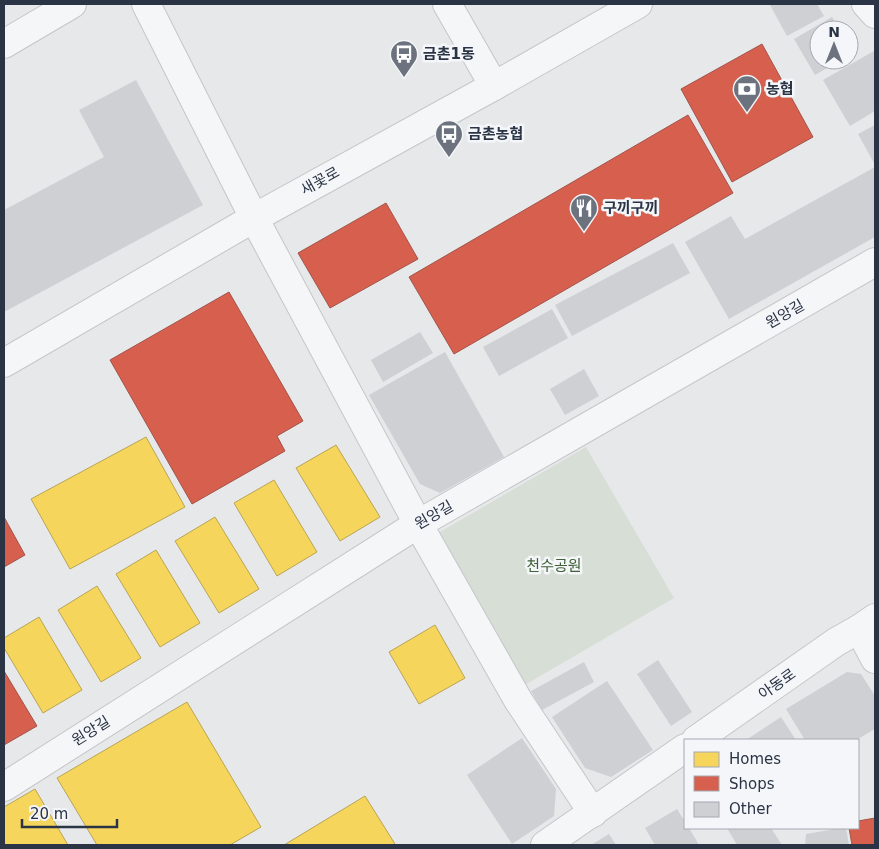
<svg xmlns="http://www.w3.org/2000/svg" width="879" height="849" font-family="'DejaVu Sans','Noto Sans KR',sans-serif">
	<style>
		.green { fill: #d6ded6 }
		.homes { fill: #f6d55c; stroke: #b9a555 }
		.shops { fill: #d6604d; stroke: #a3534b }
		.building { fill: #ced0d3 }
		.lines { fill: none; stroke-linecap: round; stroke-linejoin: round }
		.minor-casing { stroke: #c4c6c8; stroke-width: 30 }
		.tertiary-casing { stroke: #c4c6c8; stroke-width: 30 }
		.minor { stroke: #f5f6f7; stroke-width: 28 }
		.tertiary { stroke: #f5f6f7; stroke-width: 28 }
		.labels { text-anchor: middle; dominant-baseline: central; stroke-width: 5; stroke-linejoin: round; paint-order: stroke }
		.poi-label { font-size: 15px; font-weight: bold; fill: #2b3445; stroke: #f4f6f9; text-anchor: start }
		.street-label { font-size: 15px; fill: #2b3445; stroke: #f4f6f9 }
		.park-label { font-size: 15px; fill: #3f6138; stroke: #f4f6f9 }
	</style>
	<rect width="100%" height="100%" fill="#e6e8ea"/>
	<path class="green" d="M586 447 674 598 523 686 435 535Z"/>
	<g class="homes">
		<path d="M146 437 185 507 70 569 31 499Z"/>
		<path d="M336 445 380 517 340 541 296 468Z"/>
		<path d="M274 480 317 552 277 576 234 503Z"/>
		<path d="M215 517 259 589 219 613 175 541Z"/>
		<path d="M156 550 200 623 160 647 116 574Z"/>
		<path d="M97 586 141 658 101 682 58 610Z"/>
		<path d="M39 617 82 690 43 713 4 648V638Z"/>
		<path d="M435 625 465 678 419 704 389 652Z"/>
		<path d="M187 702 261 827 230 845H97L57 778Z"/>
		<path d="M35 789 68 845H4V807Z"/>
		<path d="M365 796 395 844 393 845H284Z"/>
	</g>
	<g class="shops">
		<path d="M762 44 813 137 732 182 681 89Z"/>
		<path d="M688 115 733 193 454 354 409 277Z"/>
		<path d="M386 203 418 259 330 308 298 253Z"/>
		<path d="M229 292 303 421 277 436 285 451 192 504 110 360Z"/>
		<path d="M4 517 25 555 4 567Z"/>
		<path d="M4 671 37 726 4 745Z"/>
		<path d="M875 818V845H852L849 828H858V821Z"/>
	</g>
	<g class="building">
		<path d="M773 4H817L824 16 787 36 770 5Z"/>
		<path d="M832 17 840 30H819V60H841L815 75 794 39Z"/>
		<path d="M874 51 875 54V111L850 126 823 80Z"/>
		<path d="M136 80 203 205 4 312V210L104 157 79 110Z"/>
		<path d="M875 125V165L858 134Z"/>
		<path d="M875 167V237L729 319 685 242 731 216 745 239Z"/>
		<path d="M673 243 690 273 572 336 555 305Z"/>
		<path d="M552 309 568 338 499 376 483 347Z"/>
		<path d="M420 332 433 353 383 382 371 360Z"/>
		<path d="M445 352 504 457 440 493 420 484 369 395Z"/>
		<path d="M584 369 599 396 565 415 550 389Z"/>
		<path d="M658 660 692 712 671 726 637 674Z"/>
		<path d="M584 662 594 682 542 710 531 691Z"/>
		<path d="M847 672 861 674 875 696V729L856 740H805L786 709Z"/>
		<path d="M607 681 653 750 611 777 585 768 552 717Z"/>
		<path d="M781 717 796 740H746Z"/>
		<path d="M522 738 556 789 554 816 512 844 467 775Z"/>
		<path d="M677 809 685 822V828H689L699 845H655L645 828Z"/>
		<path d="M727 828H771L782 845H737Z"/>
		<path d="M841 828H846L849 845H805L806 834Z"/>
		<path d="M609 834 616 845H591Z"/>
	</g>
	<g class="lines">
		<g class="minor-casing">
			<g id="minor">
				<path d="M146 4 254 218 418 524 518 700 593 813"/>
				<path d="M447 4 494 86"/>
				<path d="M866 4 875 14"/>
				<path d="M4 44 72 4"/>
				<path d="M875 618 859 629 875 659"/>
				<path d="M696 740 836 642 859 629"/>
				<path d="M4 787 418 524 875 262"/>
				<path d="M545 845 685 748"/>
			</g>
		</g>
		<g class="tertiary-casing">
			<path id="tertiary" d="M4 363 254 218 494 86 638 4"/>
		</g>
		<use href="#minor" class="minor"/>
		<use href="#tertiary" class="tertiary"/>
	</g>
	<defs>
		<g id="bus-pin" transform="scale(1.4375)"><path d="M0 17L-7.5 6A9.5 9.5 0 1 1 7.5 6Z" fill="#6c737f" stroke="#f4f6f9"/><path d="M-5-6H5V4H4V6H2V4H-2V6H-4V4H-5ZM-3.5-4V0h7V-4ZM-3.5 1.2v1.5H-2V1.2ZM2 1.2v1.5H3.5V1.2Z" fill="#fff"/></g>
		<g id="bank-pin" transform="scale(1.4375)"><path d="M0 17L-7.5 6A9.5 9.5 0 1 1 7.5 6Z" fill="#6c737f" stroke="#f4f6f9"/><path d="M-6-4H6V4H-6ZM0-2.3a2.3 2.3 0 1 0 0 4.6a2.3 2.3 0 1 0 0-4.6Z" fill="#fff"/></g>
		<g id="restaurant-pin" transform="scale(1.4375)"><path d="M0 17L-7.5 6A9.5 9.5 0 1 1 7.5 6Z" fill="#6c737f" stroke="#f4f6f9"/><path d="M-5-6h1v4h1v-4h1v4h1v-4h1v5L-1.5 .5V6h-2V.5L-5-1ZM5-6V6H3V1.5H1.5Q1.5-4 5-6Z" fill="#fff"/></g>
	</defs>
	<g fill-rule="evenodd">
		<use href="#bus-pin" x="404" y="54"/>
		<use href="#bank-pin" x="747" y="89"/>
		<use href="#bus-pin" x="449" y="134"/>
		<use href="#restaurant-pin" x="584" y="208"/>
	</g>
	<g class="labels">
		<g class="poi-label">
			<text x="423" y="54">금촌1동</text>
			<text x="766" y="89">농협</text>
			<text x="468" y="134">금촌농협</text>
			<text x="603" y="208">구끼구끼</text>
		</g>
		<g class="street-label">
			<text transform="translate(320 181) rotate(-29)">새꽃로</text>
			<text transform="translate(785 314) rotate(-30)">원앙길</text>
			<text transform="translate(434 515) rotate(-30)">원앙길</text>
			<text transform="translate(777 684) rotate(-35)">아동로</text>
			<text transform="translate(91 731) rotate(-32)">원앙길</text>
		</g>
		<g class="park-label">
			<text x="554" y="566">천수공원</text>
		</g>
	</g>
	<rect width="879" height="849" fill="none" stroke="#2b3445" stroke-width="10"/>
	<rect x="684" y="739" width="175" height="90" fill="#f4f6f9" stroke="#a4a8b1"/>
	<rect x="694" y="752" width="25" height="15" fill="#f6d55c" stroke="#a4a8b1"/>
	<text x="729" y="764" font-size="15" fill="#2b3445">Homes</text>
	<rect x="694" y="776" width="25" height="15" fill="#d6604d" stroke="#a4a8b1"/>
	<text x="729" y="789" font-size="15" fill="#2b3445">Shops</text>
	<rect x="694" y="802" width="25" height="15" fill="#ced0d3" stroke="#a4a8b1"/>
	<text x="729" y="814" font-size="15" fill="#2b3445">Other</text>
	<g transform="translate(834 45)"><circle r="24" fill="#f4f6f9" stroke="#a4a8b1"/>
	<path d="M0-4L9 19L0 12L-9 19Z" fill="#6c737f"/>
	<text y="-8" font-size="14" font-weight="bold" text-anchor="middle" fill="#2b3445">N</text>
	</g>
	<path d="M22 819v8h95v-8" fill="none" stroke="#2b3445" stroke-width="2.5"/>
	<text x="30" y="819" font-size="15" fill="#2b3445" stroke="#f4f6f9" stroke-width="4" paint-order="stroke">20 m</text>
</svg>
